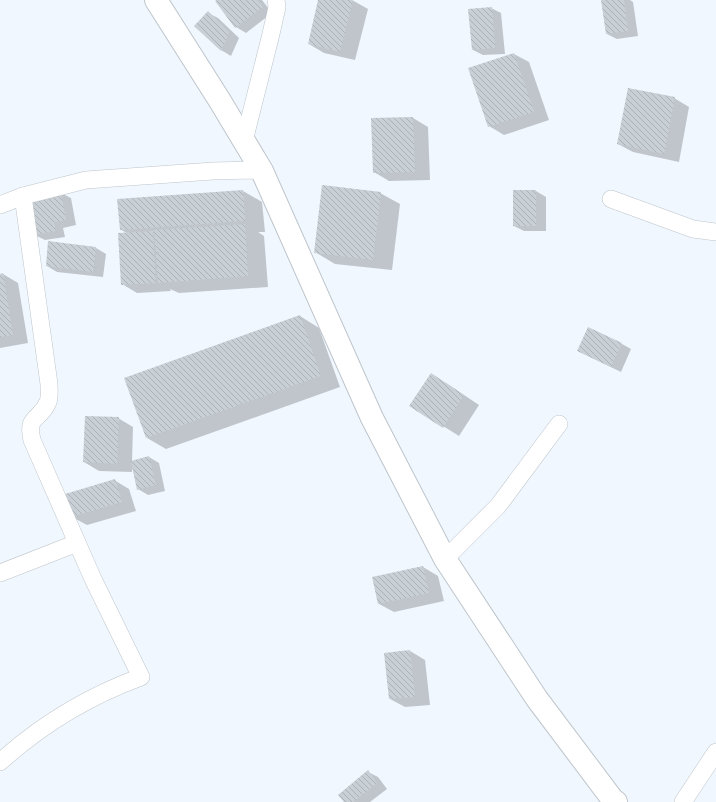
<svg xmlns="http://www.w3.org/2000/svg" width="716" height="802" font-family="'Source Sans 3',sans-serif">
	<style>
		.shadow { fill: #0003 }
		.building { fill: url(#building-back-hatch) }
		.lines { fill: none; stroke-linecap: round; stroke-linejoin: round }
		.street-casing { stroke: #bec5cb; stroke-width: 18 }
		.secondary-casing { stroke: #bec5cb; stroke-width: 24 }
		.street { stroke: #fff; stroke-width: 17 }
		.secondary { stroke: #fff; stroke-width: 22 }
	</style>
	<defs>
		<pattern id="building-back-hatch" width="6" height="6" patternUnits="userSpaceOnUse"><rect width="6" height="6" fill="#c8cfd5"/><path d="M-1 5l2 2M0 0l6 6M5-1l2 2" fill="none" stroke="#acb2b7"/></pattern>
	</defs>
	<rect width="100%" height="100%" fill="#f0f7fe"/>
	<g class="shadow">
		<path d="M218 0H262L272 13 246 33 236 27Z"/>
		<path d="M319 0H352L368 9 355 60 324 53 309 44Z"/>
		<path d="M602 0H630L633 2 638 36 617 39 607 34Z"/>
		<path d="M491 8 501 13 505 54 483 55 473 50Z"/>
		<path d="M208 13 218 18 239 38 231 56 221 50Z"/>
		<path d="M514 54 529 62 549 120 504 135 489 126 470 69Z"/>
		<path d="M674 98 689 107 679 162 633 152 618 144Z"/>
		<path d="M413 118 428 127 430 180 389 181 374 172Z"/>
		<path d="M243 191 262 202 265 232H258L264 236 268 287 179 293 170 289 171 291 137 293 122 284 127 233 121 230Z"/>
		<path d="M536 191 546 197V231H524L514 226Z"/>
		<path d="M61 193 71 198 76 225 63 228 65 237 45 240 35 235Z"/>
		<path d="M380 193 400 204 392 270 335 264 315 252Z"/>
		<path d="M96 248 106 254 103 277 57 272 47 266Z"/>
		<path d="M3 274 18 283 28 343 0 348V275Z"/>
		<path d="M300 316 319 328 340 387 166 449 147 438Z"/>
		<path d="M622 344 631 349 621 372 588 356Z"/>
		<path d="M446 383 479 405 459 436 411 406Z"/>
		<path d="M118 418 133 427 132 461 149 457 159 463 165 491 148 495 138 489 132 467V472L99 471 84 462Z"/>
		<path d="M114 480 129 489 136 511 87 525 72 517Z"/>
		<path d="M423 567 438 576 444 601 394 612 379 604 374 578Z"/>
		<path d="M410 651 425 660 430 705 405 707 390 699Z"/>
		<path d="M368 772 378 777 387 789 370 802H345Z"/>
	</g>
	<g class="building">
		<path d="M217 0H257L263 7 235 28 215 1Z"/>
		<path d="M318 0H353L340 52 308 44Z"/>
		<path d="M601 0H624L628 31 606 34Z"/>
		<path d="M492 7 495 48 472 50 468 9Z"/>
		<path d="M208 11 229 32 221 51 194 26Z"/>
		<path d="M514 53 534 112 488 127 468 68Z"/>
		<path d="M628 88 675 97 664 154 617 144Z"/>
		<path d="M413 117 415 172 373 173 371 118Z"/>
		<path d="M322 185 381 192 373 260 314 253Z"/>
		<path d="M243 190 245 221 120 230 117 199Z"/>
		<rect x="513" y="190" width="23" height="36"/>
		<path d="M61 192 66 220 54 222 56 231 34 235 28 198Z"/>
		<path d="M245 224 248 276 158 283 154 230Z"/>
		<path d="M153 231 156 283 121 285 118 233Z"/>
		<path d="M48 241 96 247 93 272 46 266Z"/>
		<path d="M3 273 13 335 0 337V274Z"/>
		<path d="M300 315 321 376 146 438 124 378Z"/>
		<path d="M588 327 622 343 611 367 577 351Z"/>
		<path d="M431 373 464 395 443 428 409 406Z"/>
		<path d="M85 416 119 417 117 464 83 462Z"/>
		<path d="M149 456 156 485 137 490 131 461Z"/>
		<path d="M115 479 122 502 72 517 65 494Z"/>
		<path d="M423 566 429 593 378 604 372 577Z"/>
		<path d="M410 650 415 697 389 699 384 653Z"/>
		<path d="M368 770 377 783 353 802H344L338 795Z"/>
	</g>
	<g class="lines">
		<g class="street-casing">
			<g id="street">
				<path d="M244 141 271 34 277 7 276 0"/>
				<path d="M611 199 693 229 716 232"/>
				<path d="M0 205 23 196 86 180 213 171 253 170 262 171"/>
				<path d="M445 559 498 506 559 424"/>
				<path d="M0 573 77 543"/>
				<path d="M0 762C41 725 89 696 141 677L93 579 32 440C26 415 40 421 48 402 50 397 49 389 49 384L23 196"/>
				<path d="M683 802 716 752"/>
			</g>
		</g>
		<g class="secondary-casing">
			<path id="secondary" d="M156 0 220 101 262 171 372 418 445 559 537 699 613 800 616 802"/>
		</g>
		<use href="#street" class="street"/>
		<use href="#secondary" class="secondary"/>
	</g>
</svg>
